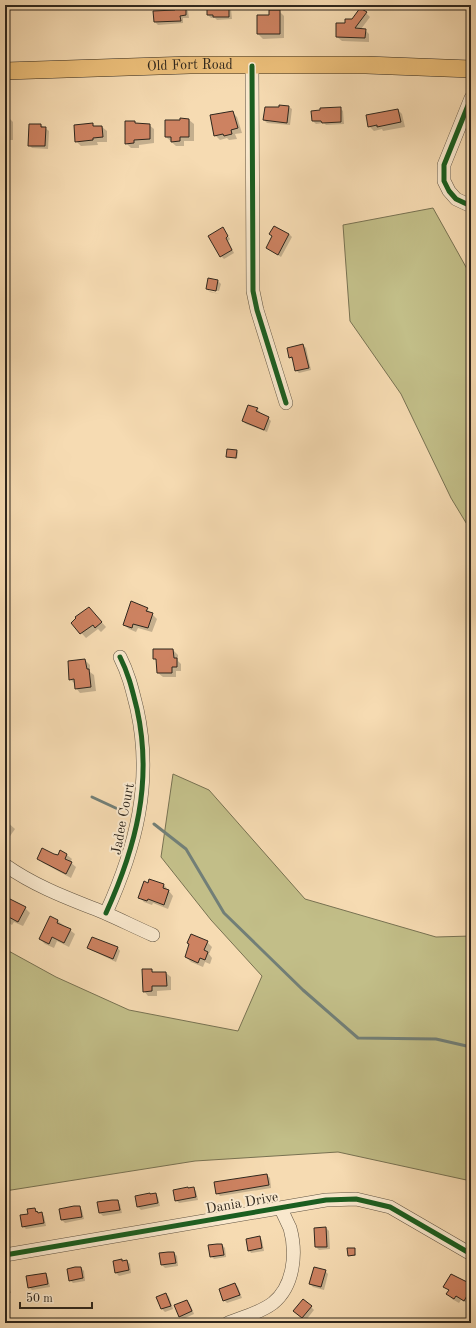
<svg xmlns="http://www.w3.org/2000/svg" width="476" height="1328" font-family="'Old Standard TT',serif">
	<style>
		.green { fill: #c2be88; stroke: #787252 }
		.shadow { fill: #0003 }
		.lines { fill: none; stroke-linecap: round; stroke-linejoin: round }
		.stream { stroke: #727f77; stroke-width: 3 }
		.building { fill: #cd8261; stroke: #2f271d }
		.minor-casing { stroke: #615442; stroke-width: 14 }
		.major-casing { stroke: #2f271d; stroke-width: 18 }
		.minor { stroke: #f9e8cd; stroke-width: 13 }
		.major { stroke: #ebbe79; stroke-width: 17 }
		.cycleway-casing { stroke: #f9e8cd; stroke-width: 8 }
		.cycleway { stroke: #1b5e20; stroke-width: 5 }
		.labels { text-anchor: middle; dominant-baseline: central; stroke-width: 4; stroke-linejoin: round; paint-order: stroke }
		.street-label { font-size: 14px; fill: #2f271d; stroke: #f9e8cd }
	</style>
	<rect width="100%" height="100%" fill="#f6dbb2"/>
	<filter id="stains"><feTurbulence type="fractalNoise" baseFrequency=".005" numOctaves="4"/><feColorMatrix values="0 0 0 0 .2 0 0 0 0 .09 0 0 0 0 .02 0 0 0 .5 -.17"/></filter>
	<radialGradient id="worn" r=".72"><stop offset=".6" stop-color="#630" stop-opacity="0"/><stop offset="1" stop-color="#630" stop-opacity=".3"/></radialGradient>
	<g class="green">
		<path d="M433 208 471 276V531L451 498 401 394 350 321 343 225Z"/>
		<path d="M173 774 209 790 305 899 436 937 471 936V1181L338 1152 195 1161 5 1191V949L56 977 129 1010 238 1031 262 976 211 920 161 857Z"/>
	</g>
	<g class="shadow">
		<path d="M228 6 231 9 232 19 217 20 215 18H211L208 15Z"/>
		<path d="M185 8 188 11 189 18H183V23L158 25 155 22 176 11Z"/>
		<path d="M279 11 284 16V38L263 39 258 34 270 16Z"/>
		<path d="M366 13 370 17 361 29 365 30 369 34V42L342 41 337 37 346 24Z"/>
		<path d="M289 107 292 109 290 125 267 123 264 120 280 108Z"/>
		<path d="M340 108 343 111 344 124 326 125 324 123 316 124 313 121 312 112Z"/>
		<path d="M398 110 402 114 405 127 383 131 382 129 374 131 369 126Z"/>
		<path d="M232 112 237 117 242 133 235 134 237 139 229 140 227 138 220 140 215 135Z"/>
		<path d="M5 118 10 119 13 122V140H5Z"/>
		<path d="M189 120 194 124V141H184V146H176L166 137Z"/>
		<path d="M134 122 137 124 149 125 154 129V143L139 145V148H131L126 143Z"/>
		<path d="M92 124 95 127H102L107 131V142H97L98 145 81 146 76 141Z"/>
		<path d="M41 125 49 131 48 149 32 148 29 145Z"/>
		<path d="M471 147V161L466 156Z"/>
		<path d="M225 232 230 239 228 241 234 253 224 259 221 256Z"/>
		<path d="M289 234 292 237 281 257 267 248Z"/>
		<path d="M218 281 221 284 219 291 209 289V291L219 294 210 292 207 289Z"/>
		<path d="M303 345 306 348 311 370 299 373 296 370 293 360 290 357Z"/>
		<path d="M257 409 260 412 259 414 268 418 271 421 267 432 246 424 243 421Z"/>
		<path d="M237 451 238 452 237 459 227 456Z"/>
		<path d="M89 608 106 627 101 632 98 629 86 638 72 623Z"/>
		<path d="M147 609 157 619 152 632 138 628 136 632 129 629 124 625Z"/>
		<path d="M173 650 178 655V661L181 664V671H176V677H163L158 673 157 661 154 658Z"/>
		<path d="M85 660 90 665V672L94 675 96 691 80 693 76 688 75 684 70 679Z"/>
		<path d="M5 820 15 829 8 839 5 838Z"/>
		<path d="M60 852 67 855 72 859 70 862 76 867 71 878 43 863 38 858 58 856Z"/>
		<path d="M150 880 164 885 173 896 168 909 153 903 152 905 144 902 139 897Z"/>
		<path d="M5 900 25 908 30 913 23 926 14 922 12 925 5 921Z"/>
		<path d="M58 921 75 934 69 947 57 941 54 948 45 944 40 939Z"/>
		<path d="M207 942 212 947 209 954 212 958 210 964 205 962 203 967 191 962 186 957Z"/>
		<path d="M88 947 118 948 120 951 116 962 91 950Z"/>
		<path d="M151 970 154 973H166L171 977V990L157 991V996H148L144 991Z"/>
		<path d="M267 1175 270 1178 271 1188 220 1196 217 1193Z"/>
		<path d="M193 1188 196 1191 198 1200 179 1203 176 1200Z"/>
		<path d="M155 1194 158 1197 160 1206 141 1210 138 1207 136 1197Z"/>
		<path d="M117 1201 120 1204 122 1213 103 1216 100 1213 98 1203Z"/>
		<path d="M79 1207 82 1210 84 1219 65 1223 62 1220Z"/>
		<path d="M35 1209 38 1213H41L44 1216 46 1226 26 1229 23 1226 29 1215Z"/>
		<path d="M5 1222 8 1232H5Z"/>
		<path d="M326 1228 329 1231 330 1249 319 1250 316 1247Z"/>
		<path d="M259 1237 262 1240 264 1251 251 1253 249 1250Z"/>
		<path d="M222 1245 225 1248 226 1257 214 1259 211 1256Z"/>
		<path d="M354 1249 356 1256H350L349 1255Z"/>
		<path d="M174 1253 177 1256 178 1266 165 1268 162 1265Z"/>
		<path d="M127 1261 130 1264 131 1273 119 1276 116 1273Z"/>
		<path d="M81 1268 84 1271 85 1281 73 1283 70 1280Z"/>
		<path d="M325 1271 328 1274 324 1290 313 1287 310 1284Z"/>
		<path d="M45 1274 48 1277 50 1287 32 1290 29 1287Z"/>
		<path d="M5 1280 8 1283 11 1293 5 1294Z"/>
		<path d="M235 1284 238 1287 242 1298 227 1303 224 1300Z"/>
		<path d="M471 1285V1301L469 1304 461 1300 459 1303 452 1299 448 1294 450 1291 445 1286Z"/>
		<path d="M166 1294 169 1297 173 1309 165 1312 162 1309 157 1297Z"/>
		<path d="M187 1301 190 1304 194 1314 183 1319 180 1316Z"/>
		<path d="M311 1307 314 1310 306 1320 297 1313Z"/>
		<path d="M143 1318 147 1323H131V1322Z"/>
	</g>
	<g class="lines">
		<g class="stream">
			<path d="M92 797 120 810"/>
			<path d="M154 824 186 849 224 913 303 990 358 1038 436 1039 471 1047"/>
		</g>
	</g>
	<g class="building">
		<path d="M213 5H229V17H213V15H207V6Z"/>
		<path d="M175 7H186V15L180 16 181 21 154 22 153 11 175 10Z"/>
		<path d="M360 8 367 12 355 28 366 29 365 38 336 37V23H345V19H352Z"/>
		<path d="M269 10H280V34H257V15H269Z"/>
		<path d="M279 105 289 106 287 123 263 120 265 107H279Z"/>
		<path d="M341 107V122L322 123 321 121H312L311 111 320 110V108Z"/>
		<path d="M398 109 401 122 377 127V125L368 127 366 115Z"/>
		<path d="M233 111 238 128 231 130 232 134 224 136 223 134 214 136 210 115Z"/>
		<path d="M180 118 189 119V137H180V141L171 142V137H165V120H180Z"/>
		<path d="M125 121H135V123L150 124V139L134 140V143L125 144Z"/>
		<path d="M93 123V126H102L103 137 93 138V140L75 142 74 125Z"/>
		<path d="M29 124H41V127H46L45 146H28Z"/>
		<path d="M274 226 289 234 278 255 266 248 272 236 269 234Z"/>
		<path d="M223 227 228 236 226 238 232 250 220 257 208 236Z"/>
		<path d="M208 278 218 280 216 291 206 289Z"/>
		<path d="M303 344 309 368 295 371 292 357 289 358 287 348Z"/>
		<path d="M248 405 258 408 256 411 269 417 264 430 242 421Z"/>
		<path d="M227 449 237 450 236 458 226 457Z"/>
		<path d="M131 601 148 608 146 611 153 613 148 628 133 624 132 628 123 625Z"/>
		<path d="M89 607 102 622 95 628 93 625 80 634 71 623 76 618 75 617Z"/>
		<path d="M153 649H173L174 658H177V667H172V673H157L156 659H153Z"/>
		<path d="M85 659 87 669H89L91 687 75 689 74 679 69 680 68 661Z"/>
		<path d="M42 848 54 854 58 855 60 850 67 854 65 859 72 862 66 874 37 859Z"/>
		<path d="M149 879 164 884 163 888 169 890 164 905 148 899 147 901 138 898 144 881 148 883Z"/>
		<path d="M5 899 9 901 10 899 26 907 18 922 5 915Z"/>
		<path d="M50 916 58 920 57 923 71 929 64 943 52 937 49 944 39 939Z"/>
		<path d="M191 934 208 941 204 950 208 952 205 960 200 958 198 963 185 957 189 944 187 943Z"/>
		<path d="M92 937 118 947 113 959 87 948Z"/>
		<path d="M142 969H152V972H166L167 986H152V991L143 992Z"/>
		<path d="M267 1174 269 1185 216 1194 214 1182Z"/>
		<path d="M188 1187V1188L194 1187 196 1197 175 1201 173 1190Z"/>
		<path d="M150 1193V1194L156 1193 158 1203 137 1207 135 1196Z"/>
		<path d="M112 1200H118L120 1210 99 1213 97 1202Z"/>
		<path d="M74 1206H80L82 1217 61 1220 59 1209Z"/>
		<path d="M35 1208 36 1212 37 1211 38 1213 42 1212 44 1223 22 1227 20 1215 28 1214 27 1209Z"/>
		<path d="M326 1227 327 1247H315L314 1228Z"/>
		<path d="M260 1236 262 1248 248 1251 246 1239Z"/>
		<path d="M217 1244H222L224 1255 210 1257 208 1245Z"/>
		<path d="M347 1248H355V1255L348 1256Z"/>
		<path d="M168 1252H174L176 1263 161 1265 159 1253Z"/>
		<path d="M122 1259V1261L127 1260 129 1270 115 1273 113 1261Z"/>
		<path d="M75 1267H81L83 1278 69 1281 67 1269Z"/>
		<path d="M314 1267 326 1270 321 1287 309 1284Z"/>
		<path d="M46 1273 48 1284 28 1288 26 1276Z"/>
		<path d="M451 1274 471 1284V1289L464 1301 456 1296 454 1299 446 1294 449 1290 443 1287Z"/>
		<path d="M235 1283 240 1295 223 1301 219 1289Z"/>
		<path d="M166 1293 171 1306 161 1309 156 1297Z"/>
		<path d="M303 1299 312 1306 302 1318 293 1311Z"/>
		<path d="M187 1300 192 1311 179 1317 174 1305Z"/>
	</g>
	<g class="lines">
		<g class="minor-casing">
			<g id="minor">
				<path d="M252 66 253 291 257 310 286 403"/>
				<path d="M471 98 444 165V181L449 191 456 199 471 206"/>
				<path d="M5 865C36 887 70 899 105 913 121 920 137 928 153 935"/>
				<path d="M106 913C136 847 153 782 137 709 132 689 129 675 120 657"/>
				<path d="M5 1255 326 1200 356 1199 390 1207 471 1254"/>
				<path d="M228 1323C243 1317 260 1313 273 1303 294 1286 297 1253 290 1228 287 1222 284 1215 281 1209"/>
			</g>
		</g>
		<g class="major-casing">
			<g id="major">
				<path id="s1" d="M5 71 190 65H366L471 69"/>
			</g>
		</g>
		<use href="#minor" class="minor"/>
		<use href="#major" class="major"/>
		<g class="cycleway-casing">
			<g id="cycleway">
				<path d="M252 66 253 291 257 310 286 403"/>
				<path d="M471 98 444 165V181L449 191 456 199 471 206"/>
				<path d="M106 913C136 847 153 782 137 709 132 689 129 675 120 657"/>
				<path d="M5 1255 326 1200 356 1199 390 1207 471 1254"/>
			</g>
		</g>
		<use href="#cycleway" class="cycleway"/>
	</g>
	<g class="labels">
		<g class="street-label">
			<text stroke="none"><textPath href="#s1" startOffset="185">Old Fort Road</textPath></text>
			<text transform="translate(123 819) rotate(-79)">Jadee Court</text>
			<text transform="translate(242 1203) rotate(-10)">Dania Drive</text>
		</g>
	</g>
	<rect width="476" height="1328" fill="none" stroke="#f6dbb2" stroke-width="20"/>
	<rect x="6" y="6" width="464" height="1316" fill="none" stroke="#2f271d" stroke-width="2"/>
	<rect x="10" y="10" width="456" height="1308" fill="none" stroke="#2f271d"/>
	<path d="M20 1302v6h72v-6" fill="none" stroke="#2f271d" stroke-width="2"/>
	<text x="26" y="1302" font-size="12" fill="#2f271d" stroke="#f9e8cd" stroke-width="3" paint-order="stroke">50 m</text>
	<rect width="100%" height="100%" filter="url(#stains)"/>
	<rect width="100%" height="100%" fill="url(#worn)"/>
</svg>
